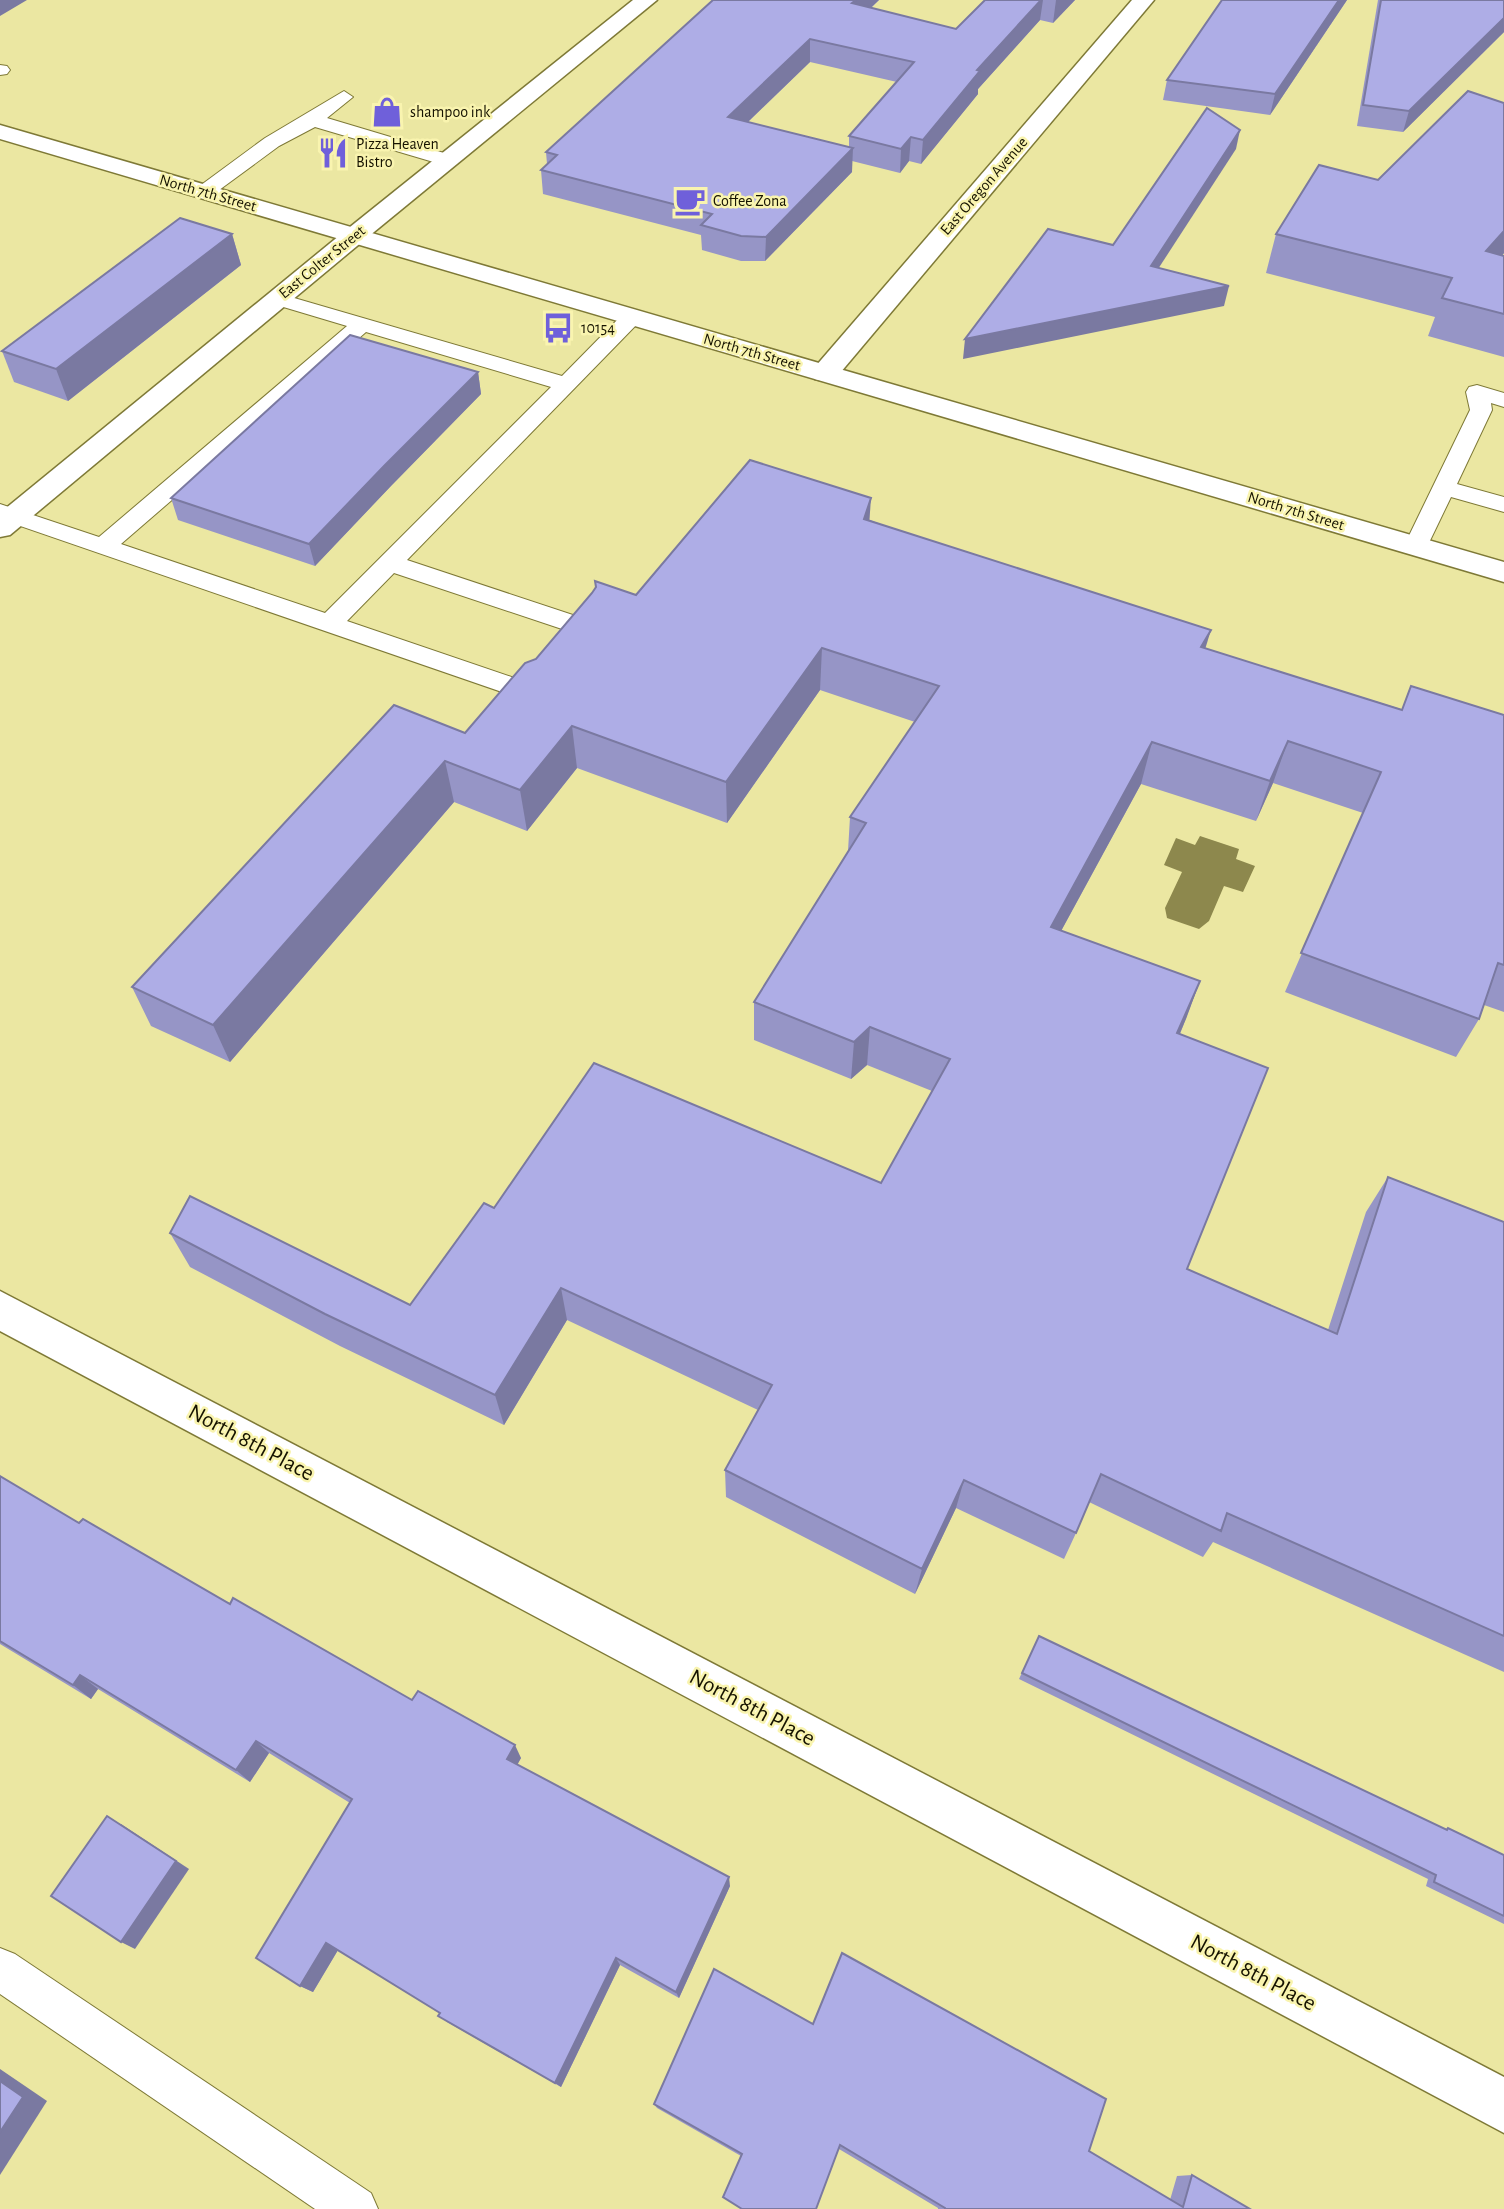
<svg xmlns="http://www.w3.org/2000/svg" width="1504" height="2209" font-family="'Alegreya Sans',sans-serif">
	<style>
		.water { fill: #8d884d }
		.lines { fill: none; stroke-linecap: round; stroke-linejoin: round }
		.lane-casing { stroke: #7e7936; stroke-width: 2 }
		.street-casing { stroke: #7e7936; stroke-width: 3 }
		.secondary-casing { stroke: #7e7936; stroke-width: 3 }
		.primary-casing { stroke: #7e7936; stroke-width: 3 }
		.lane { fill: #fff; fill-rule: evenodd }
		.street { fill: #fff; fill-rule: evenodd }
		.secondary { fill: #fff; fill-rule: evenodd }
		.primary { fill: #fff; fill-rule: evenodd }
		.wall { fill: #9695c6; fill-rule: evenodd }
		.shaded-wall { fill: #7a79a1 }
		.building { fill: #aeade6; stroke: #7a79a1; stroke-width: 2 }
		.labels { text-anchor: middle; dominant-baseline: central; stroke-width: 5; stroke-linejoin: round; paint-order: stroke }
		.far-poi-label { font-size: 16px; fill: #161300; stroke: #f9f4af; text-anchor: start }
		.far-street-label { font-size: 16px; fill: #161300; stroke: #f9f4af }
		.near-street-label { font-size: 23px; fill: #161300; stroke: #f9f4af }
	</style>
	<rect width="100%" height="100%" fill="#ebe7a2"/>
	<path class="water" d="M1200 836 1239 849 1236 859 1255 866 1243 892 1224 886 1209 921 1199 929 1167 918 1165 908 1182 872 1164 865 1176 838 1195 845Z"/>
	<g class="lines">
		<g class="lane-casing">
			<g id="lane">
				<path d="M0 65 7 66 10 70 7 74 0 75Z"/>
				<path d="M344 91 353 97 327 118 454 156 457 160 447 166 315 127 279 146 211 196H197L194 192 197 188 265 138Z"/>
				<path d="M277 293 562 376 625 312H641L644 317 407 560 594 622 598 628C588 643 579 658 560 653L556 647 568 631 394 573 347 621 526 682C533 673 539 672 550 675L554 681C546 695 539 704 522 699L0 519V504L99 537 347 326 270 303 266 299 270 295ZM366 332 551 387 325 613 121 544Z"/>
				<path d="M1477 385 1504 393V407L1491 403 1492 410 1457 484 1504 497V512L1451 497 1425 551 1416 554 1407 551 1404 546 1470 410 1466 392 1469 387Z"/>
				<path d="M0 1948 15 1954 371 2193 378 2209H315L0 1994Z"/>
			</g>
		</g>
		<g class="street-casing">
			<g id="street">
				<path d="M633 0H657L363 241 354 243 345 241 342 236 345 231Z"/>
				<path d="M1132 0H1154L835 379 825 381 815 379 812 373 815 367Z"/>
				<path d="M0 1291 1504 2077V2133L0 1331Z"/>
			</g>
		</g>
		<g class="secondary-casing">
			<path id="secondary" d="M354 229 363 231 366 236 363 241 10 535 0 537V513L345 231Z"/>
		</g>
		<g class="primary-casing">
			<path id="primary" d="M0 125 1504 562V582L0 139Z"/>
		</g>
		<use href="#lane" class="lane"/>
		<use href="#street" class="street"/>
		<use href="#secondary" class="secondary"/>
		<use href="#primary" class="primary"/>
	</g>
	<g class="wall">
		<path d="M713 0H879L871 8 956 29 985 0H1075L1053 23 1040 20 978 89V94L921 164 909 161 900 173 852 161V172L765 261H741L702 250 701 235 543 194 541 170 547 164 546 152ZM810 62 897 82 849 136V147L748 122Z"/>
		<path d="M1222 0H1347L1270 115 1163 100 1167 80Z"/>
		<path d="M1378 0H1504V32L1403 132 1357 126Z"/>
		<path d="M1504 103V253L1502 256H1504V357L1428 336 1435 317 1266 273 1276 234 1378 180Z"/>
		<path d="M232 234 241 265 68 401 14 382 2 351Z"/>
		<path d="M478 372 481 394 390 487 315 566 178 520 171 498Z"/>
		<path d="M870 520 1205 649 1401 709 1504 715V1012L1484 1005 1479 1019 1456 1057 1285 992 1363 813 1273 783 1256 821 1141 784 1061 931 1200 981 1180 1034 1187 1269 1328 1330 1366 1212 1388 1177 1504 1222V1672L1213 1542 1203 1557 1089 1502 1076 1533 1064 1559 956 1508 915 1594 726 1497 725 1470 758 1410 567 1320 504 1425 340 1346 190 1267 170 1233 410 1305 494 1208 881 1183 932 1091 867 1065 851 1079 754 1040V1002L848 851 850 817 915 722 820 690 727 823 577 768 527 831 454 802 230 1062 151 1026 132 987 465 733 536 659 592 593 595 588V581L636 595Z"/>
		<path d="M0 1476 79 1523 521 1758 517 1764 730 1886 679 1998 620 1965 561 2087 447 2022 440 2013 338 1950 313 1992 300 1986 350 1803 269 1753 250 1782 98 1689 91 1699 0 1644Z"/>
		<path d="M1039 1636 1445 1829 1448 1828 1504 1855V1924L1426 1886 1428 1879 1019 1679Z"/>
		<path d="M813 2024 1089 2151 1170 2200 1177 2176 1192 2175 1250 2209H938V2208L839 2149 741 2156 657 2108 654 2104Z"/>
	</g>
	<g class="shaded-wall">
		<path d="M0 0H27L0 16Z"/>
		<path d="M856 0H879L851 26 852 3Z"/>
		<path d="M1041 0H1043L1040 20 978 89V94L921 164 923 140 977 70Z"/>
		<path d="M1056 0H1075L1053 23Z"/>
		<path d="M1339 0H1347L1270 115 1275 94Z"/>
		<path d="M1504 18V32L1403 132 1409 111Z"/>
		<path d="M810 39V62L728 141V117Z"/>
		<path d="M1240 130 1236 149 1147 286 1151 266Z"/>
		<path d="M911 137 909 161 900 173 901 149Z"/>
		<path d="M853 148 852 172 765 261 766 237Z"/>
		<path d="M1504 231V253L1471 290 1486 251Z"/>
		<path d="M232 234 241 265 68 401 56 369Z"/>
		<path d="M1229 286 1224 306 963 359 965 339Z"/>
		<path d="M478 372 481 394 390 487 315 566 309 544 385 465Z"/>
		<path d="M871 498 868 541 864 519Z"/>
		<path d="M1211 630 1198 672 1201 647Z"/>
		<path d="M822 648 820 690 727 823 726 782Z"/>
		<path d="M572 726 577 768 527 831 520 790Z"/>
		<path d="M1288 741 1273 783 1256 821 1270 781Z"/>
		<path d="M1152 742 1141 784 1042 966 1051 927Z"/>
		<path d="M445 761 454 802 230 1062 213 1025Z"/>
		<path d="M1200 981 1186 1019 1164 1070 1177 1033Z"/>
		<path d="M870 1027 867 1065 851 1079 854 1042Z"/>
		<path d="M561 1288 567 1320 504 1425 495 1395Z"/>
		<path d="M964 1480 956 1508 915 1594 922 1569Z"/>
		<path d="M80 1675 98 1689 91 1699 73 1685Z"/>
		<path d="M256 1741 269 1753 250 1782 236 1770Z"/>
		<path d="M515 1745 521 1758 514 1771 507 1759Z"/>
		<path d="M121 1824 189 1869 135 1949 121 1942Z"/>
		<path d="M729 1877 730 1886 679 1998 676 1992Z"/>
		<path d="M326 1943 338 1950 313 1992 300 1986Z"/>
		<path d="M616 1958 620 1965 561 2087 555 2083Z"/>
		<path d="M0 2069 47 2101 0 2175Z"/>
	</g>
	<g class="building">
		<path d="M713 0H856L852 3 956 29 985 0H1041L977 70 980 71 923 140 911 137 901 149 849 136 914 62 810 39 728 117 853 148 766 237 741 236 701 225 712 214 541 170 557 155 546 152Z"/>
		<path d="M1222 0H1339L1275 94 1167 80Z"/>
		<path d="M1381 0H1504V18L1409 111 1363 105Z"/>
		<path d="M1468 91 1504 103V231L1486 251 1504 256V314L1442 298 1452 278 1276 234 1319 165 1378 180Z"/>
		<path d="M1207 108 1240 130 1151 266 1229 286 965 339 1048 229 1113 245Z"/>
		<path d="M180 218 232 234 56 369 2 351Z"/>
		<path d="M350 335 478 372 385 465 309 544 171 498Z"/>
		<path d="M750 460 871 498 864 519 1211 630 1201 647 1402 710 1411 686 1504 715V965L1498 963 1479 1019 1301 953 1381 772 1288 741 1270 781 1152 742 1051 927 1200 981 1177 1033 1268 1068 1187 1269 1337 1334 1388 1177 1504 1222V1636L1227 1513 1221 1531 1101 1474 1076 1533 964 1480 922 1569 725 1470 772 1385 561 1288 495 1395 325 1314 170 1233 190 1196 410 1305 484 1203 494 1208 594 1063 881 1183 950 1059 870 1027 854 1042 754 1002 866 823 850 817 939 686 822 648 726 782 572 726 520 790 445 761 213 1025 132 987 394 705 465 733 525 663 536 659 592 593 596 587 595 581 636 595Z"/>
		<path d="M0 1476 79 1523 83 1519 230 1604 233 1598 412 1700 418 1691 515 1745 507 1759 729 1877 676 1992 616 1958 555 2083 438 2016 440 2013 326 1943 300 1986 256 1958 352 1799 256 1741 236 1770 80 1675 73 1685 0 1641Z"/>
		<path d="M1039 1636 1447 1830 1448 1828 1504 1855V1916L1434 1882 1436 1875 1022 1673Z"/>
		<path d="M107 1816 176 1861 121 1942 51 1896Z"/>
		<path d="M842 1953 1106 2099 1089 2151 1183 2207 1192 2175 1250 2209H945V2208L840 2145 816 2209H742L723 2197 742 2154 654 2104 714 1969 813 2024Z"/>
		<path d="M0 2081 23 2097 0 2132Z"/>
	</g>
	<defs>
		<g id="shop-bare" transform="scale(2.415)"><path d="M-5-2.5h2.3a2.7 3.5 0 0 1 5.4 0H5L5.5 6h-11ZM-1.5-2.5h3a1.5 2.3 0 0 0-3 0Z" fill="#6f60da" stroke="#f9f4af" stroke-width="2.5" paint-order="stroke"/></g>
		<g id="restaurant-bare" transform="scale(2.415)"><path d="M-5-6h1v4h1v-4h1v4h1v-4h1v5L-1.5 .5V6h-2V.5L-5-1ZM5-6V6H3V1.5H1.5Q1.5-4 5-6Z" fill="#6f60da" stroke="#f9f4af" stroke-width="2.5" paint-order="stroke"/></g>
		<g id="cafe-bare" transform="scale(2.415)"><path d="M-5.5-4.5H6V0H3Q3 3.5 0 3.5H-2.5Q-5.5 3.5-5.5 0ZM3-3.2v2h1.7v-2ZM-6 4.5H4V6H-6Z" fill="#6f60da" stroke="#f9f4af" stroke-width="2.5" paint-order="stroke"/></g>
		<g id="bus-bare" transform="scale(2.415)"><path d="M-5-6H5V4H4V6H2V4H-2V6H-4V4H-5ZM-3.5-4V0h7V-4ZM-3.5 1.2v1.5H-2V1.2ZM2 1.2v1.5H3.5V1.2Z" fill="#6f60da" stroke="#f9f4af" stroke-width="2.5" paint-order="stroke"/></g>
	</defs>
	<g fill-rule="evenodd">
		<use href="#shop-bare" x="387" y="112"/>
		<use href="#restaurant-bare" x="333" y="153"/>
		<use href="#cafe-bare" x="690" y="201"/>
		<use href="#bus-bare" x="558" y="328"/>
	</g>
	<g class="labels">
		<g class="far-poi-label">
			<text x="410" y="112">shampoo ink</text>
			<text x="356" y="144">Pizza Heaven<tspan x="356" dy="18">Bistro</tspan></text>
			<text x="713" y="201">Coffee Zona</text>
			<text x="581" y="328">10154</text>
		</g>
		<g class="far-street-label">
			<text transform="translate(984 186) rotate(-49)">East Oregon Avenue</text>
			<text transform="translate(208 193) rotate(16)">North 7th Street</text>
			<text transform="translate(322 262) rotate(-39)">East Colter Street</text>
			<text transform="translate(752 352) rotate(16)">North 7th Street</text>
			<text transform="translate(1296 511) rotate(17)">North 7th Street</text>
		</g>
		<g class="near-street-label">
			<text transform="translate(251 1443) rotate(28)">North 8th Place</text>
			<text transform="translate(752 1708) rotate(28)">North 8th Place</text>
			<text transform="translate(1253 1973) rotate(28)">North 8th Place</text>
		</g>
	</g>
</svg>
